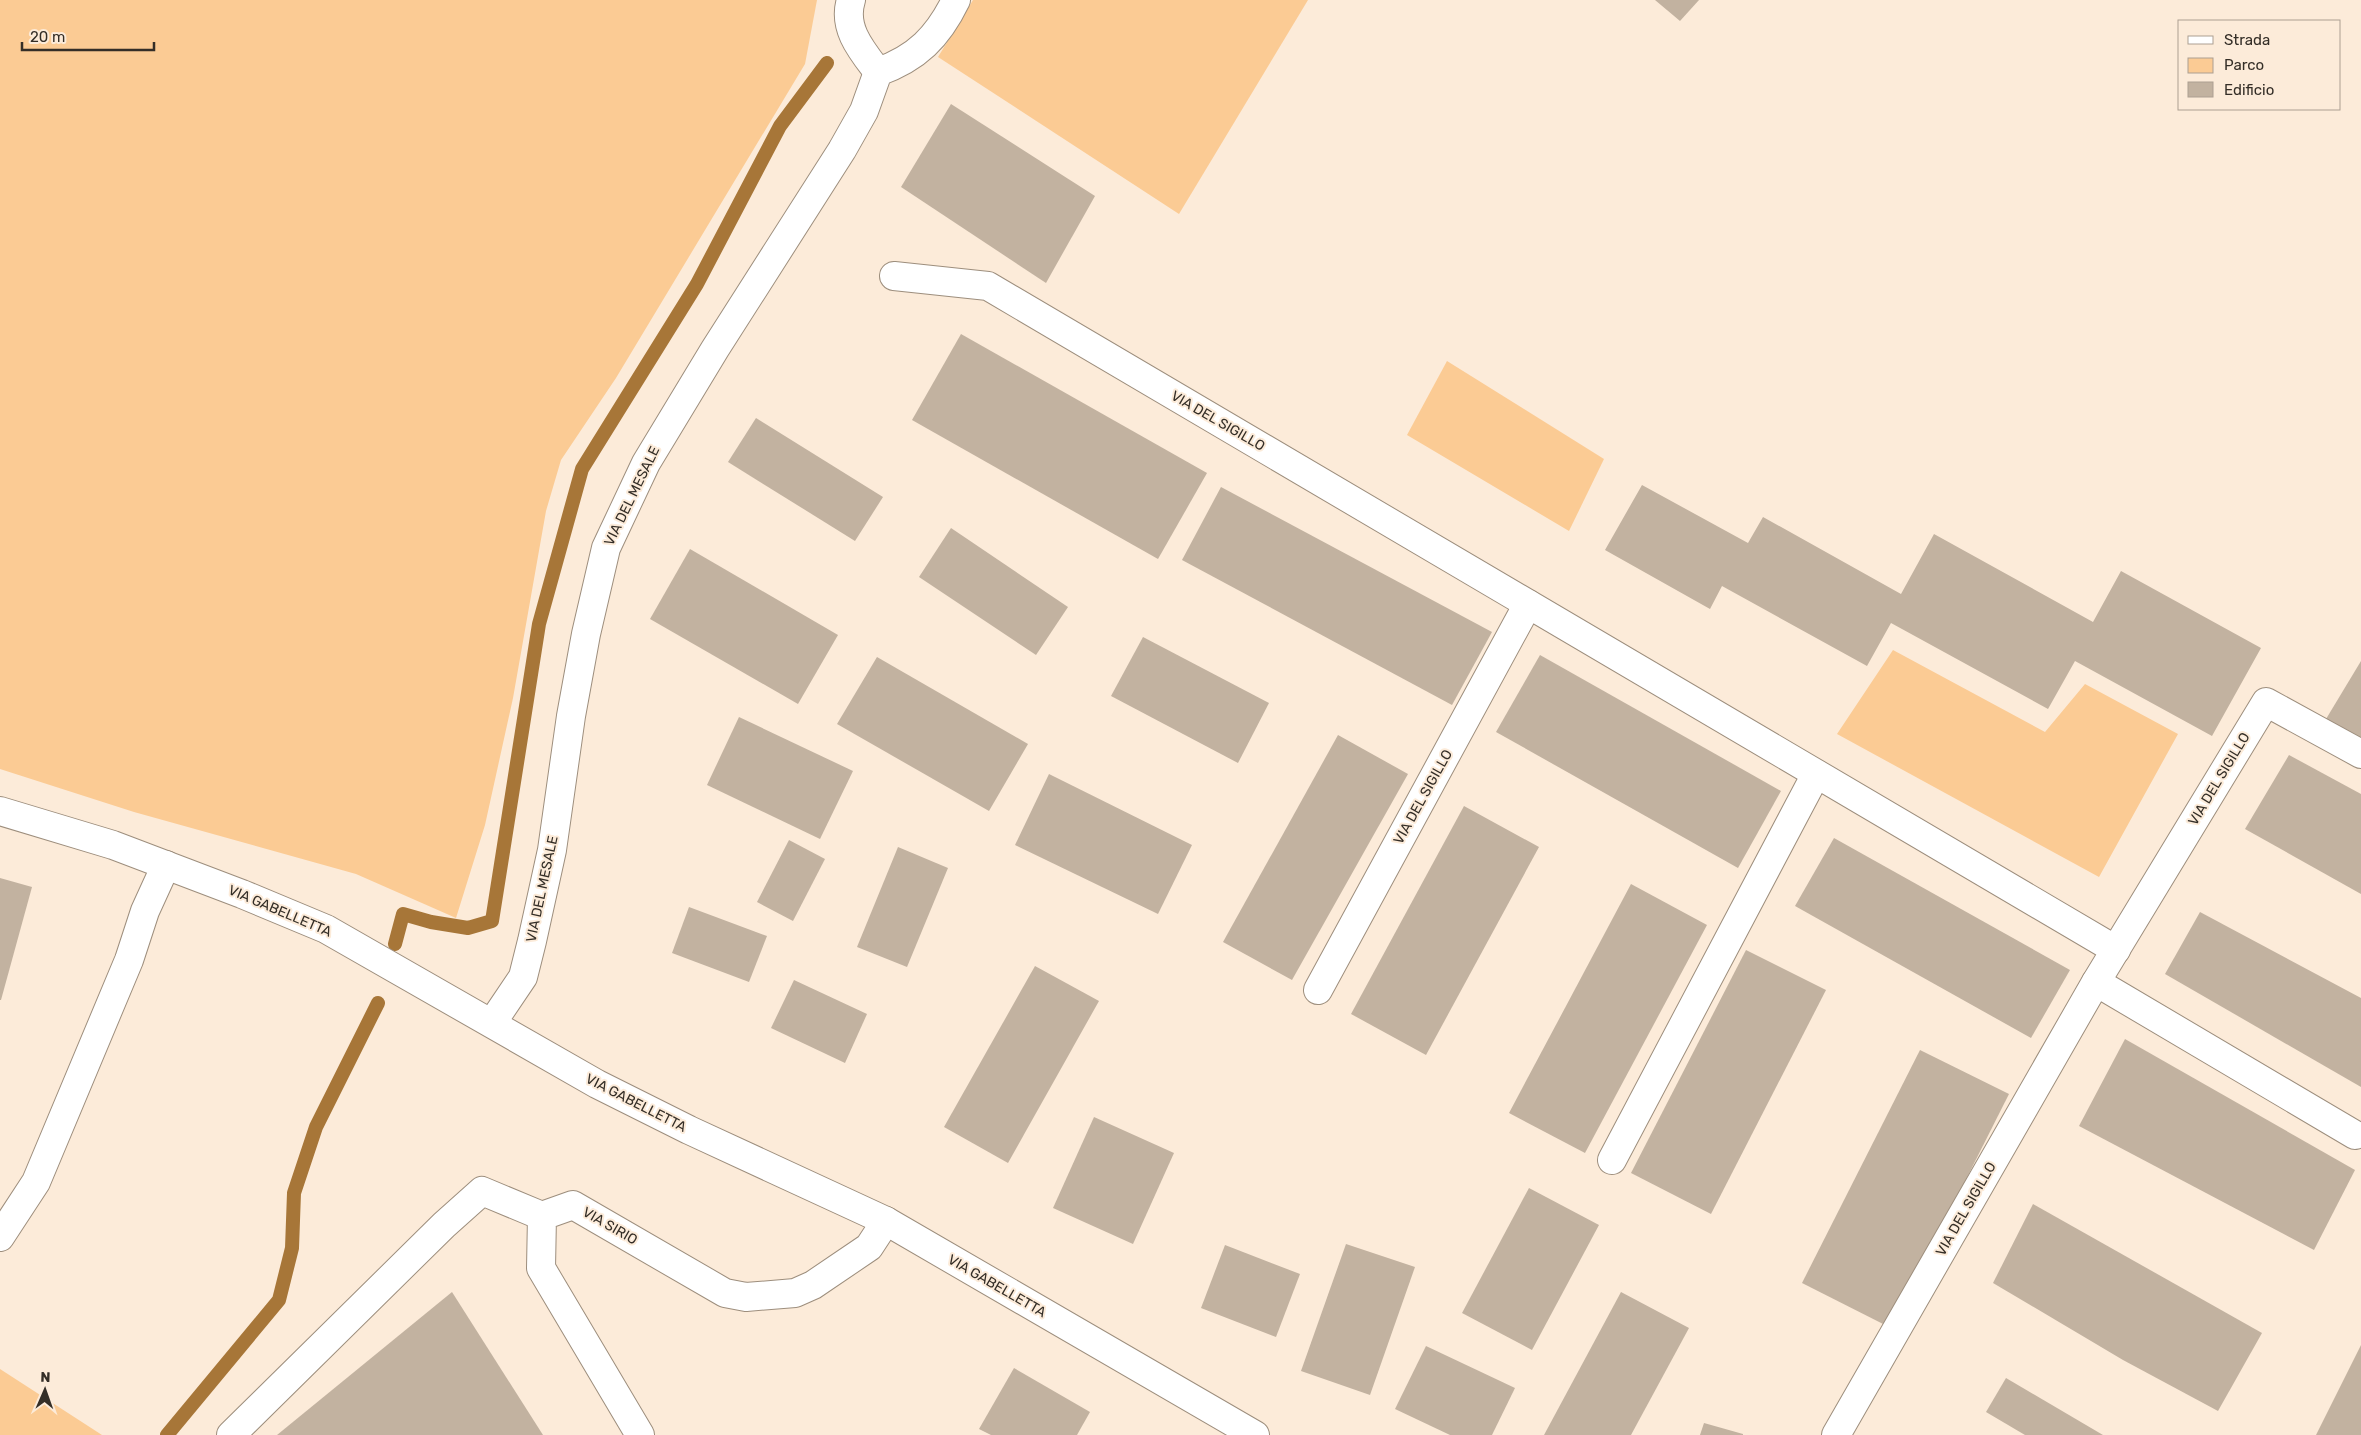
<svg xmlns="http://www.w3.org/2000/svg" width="2361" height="1435" font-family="Rubik,sans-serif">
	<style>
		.green { fill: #fbcb94 }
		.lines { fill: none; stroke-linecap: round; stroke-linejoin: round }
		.stream { stroke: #a77638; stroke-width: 14 }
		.building { fill: #c2b2a0 }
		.minor-casing { stroke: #9d8e7d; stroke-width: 30 }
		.tertiary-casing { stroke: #9d8e7d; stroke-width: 30 }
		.minor { stroke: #fff; stroke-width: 28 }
		.tertiary { stroke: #fff; stroke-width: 28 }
		.labels { text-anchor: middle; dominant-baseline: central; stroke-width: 4; stroke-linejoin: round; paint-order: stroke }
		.street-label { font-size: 14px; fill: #342e27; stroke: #fcebd9 }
	</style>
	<rect width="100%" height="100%" fill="#fcebd9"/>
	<g class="green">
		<path d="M0 0H817L805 64 616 378 561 460 546 511 513 698 485 825 456 918 356 874 134 812 0 769Z"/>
		<path d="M973 0H1308L1179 214 938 57Z"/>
		<path d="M1447 361 1604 459 1569 531 1407 435Z"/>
		<path d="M1893 650 2045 732 2085 684 2178 734 2099 877 1837 734Z"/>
		<path d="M0 1369 102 1435H0Z"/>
	</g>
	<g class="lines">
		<g class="stream">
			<path d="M395 944 403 914 431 922 468 928 492 921 539 624 582 469 697 284 780 126 827 63"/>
			<path d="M167 1435 279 1300 292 1248 294 1193 316 1127 378 1003"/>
		</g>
	</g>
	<g class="building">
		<path d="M1655 0H1699L1680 21Z"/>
		<path d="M951 104 1095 196 1046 283 901 187Z"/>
		<path d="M961 334 1207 473 1158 559 912 420Z"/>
		<path d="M756 418 883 497 855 541 728 462Z"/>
		<path d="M1642 485 1748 543 1763 517 1901 594 1934 534 2093 622 2121 571 2261 648 2212 736 2075 661 2048 709 1891 623 1867 666 1722 586 1710 609 1605 550Z"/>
		<path d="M1221 487 1492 632 1452 705 1182 560Z"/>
		<path d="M951 528 1068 607 1036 655 919 577Z"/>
		<path d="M690 549 838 635 798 704 650 619Z"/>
		<path d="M1143 637 1269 703 1238 763 1111 696Z"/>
		<path d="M1540 655 1781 791 1738 868 1496 732Z"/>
		<path d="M877 657 1028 744 989 811 837 724Z"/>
		<path d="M2361 661V747L2323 724Z"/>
		<path d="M739 717 853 771 820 839 707 785Z"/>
		<path d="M1338 735 1408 774 1292 980 1223 942Z"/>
		<path d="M2289 755 2361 794V894L2245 829Z"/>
		<path d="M1049 774 1192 845 1158 914 1015 845Z"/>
		<path d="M1464 806 1539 847 1426 1055 1351 1014Z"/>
		<path d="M1834 838 2070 970 2031 1038 1795 906Z"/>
		<path d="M789 840 825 859 793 921 757 902Z"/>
		<path d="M898 847 948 868 907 967 857 947Z"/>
		<path d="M0 878 32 887 1 1000H0Z"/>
		<path d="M1631 884 1707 925 1585 1153 1509 1113Z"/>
		<path d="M689 907 767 936 749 982 672 953Z"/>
		<path d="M2200 912 2361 998V1087L2165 974Z"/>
		<path d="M1746 950 1826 990 1711 1214 1631 1173Z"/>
		<path d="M1035 966 1099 1001 1008 1163 944 1127Z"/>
		<path d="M794 980 867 1014 845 1063 771 1028Z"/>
		<path d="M2125 1039 2355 1170 2314 1250 2079 1126Z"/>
		<path d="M1920 1050 2009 1094 1891 1328 1802 1283Z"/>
		<path d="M1094 1117 1174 1153 1133 1244 1053 1208Z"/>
		<path d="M1529 1188 1599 1225 1532 1350 1462 1313Z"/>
		<path d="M2033 1204 2262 1333 2218 1411 2123 1360 1993 1283Z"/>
		<path d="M1346 1244 1415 1267 1370 1395 1301 1371Z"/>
		<path d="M1225 1245 1300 1274 1276 1337 1201 1308Z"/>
		<path d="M452 1292 543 1435H277Z"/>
		<path d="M1621 1292 1689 1328 1631 1435H1544Z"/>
		<path d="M2361 1345V1435H2316Z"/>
		<path d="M1426 1346 1515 1388 1492 1435H1450L1395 1409Z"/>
		<path d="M1014 1368 1090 1412 1077 1435H991L979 1429Z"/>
		<path d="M2006 1378 2103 1435H2025L1986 1412Z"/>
		<path d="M1704 1423 1743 1434V1435H1700Z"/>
	</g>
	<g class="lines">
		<g class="minor-casing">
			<g id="minor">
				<path d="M851 0C842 28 862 51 878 72"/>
				<path d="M894 276 988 286 2116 950"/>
				<path d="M2096 982 2355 1135"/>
				<path d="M1318 990 1528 604"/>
				<path d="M492 1023 523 977 532 941 552 850 571 716 586 634 606 548 646 463 715 349 842 150 864 111 878 72C917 58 938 37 956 0"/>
				<path d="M1612 1160 1816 774"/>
				<path d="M0 1237 36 1182 129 960 145 911 166 865"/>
				<path d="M231 1435 444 1225 482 1191 542 1216"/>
				<path d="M640 1435 541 1268 542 1216 573 1205 725 1293 746 1297 795 1293 813 1285 869 1247 886 1221"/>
				<path d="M1836 1435 2096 982 2266 702 2361 754"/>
			</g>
		</g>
		<g class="tertiary-casing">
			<path id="tertiary" d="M0 811 113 845 242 894 326 929 597 1084 689 1130 886 1221 1255 1435"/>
		</g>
		<use href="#minor" class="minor"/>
		<use href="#tertiary" class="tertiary"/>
	</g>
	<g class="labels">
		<g class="street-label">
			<text transform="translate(1218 421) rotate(30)">VIA DEL SIGILLO</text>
			<text transform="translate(632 496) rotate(-64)">VIA DEL MESALE</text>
			<text transform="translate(2219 779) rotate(-59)">VIA DEL SIGILLO</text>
			<text transform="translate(1423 797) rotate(-61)">VIA DEL SIGILLO</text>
			<text transform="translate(542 889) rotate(-78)">VIA DEL MESALE</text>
			<text transform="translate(280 911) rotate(23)">VIA GABELLETTA</text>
			<text transform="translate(636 1103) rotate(27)">VIA GABELLETTA</text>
			<text transform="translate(1966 1209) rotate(-60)">VIA DEL SIGILLO</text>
			<text transform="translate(610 1226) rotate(30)">VIA SIRIO</text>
			<text transform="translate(997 1286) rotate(30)">VIA GABELLETTA</text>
		</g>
	</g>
	<rect x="2178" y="20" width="162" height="90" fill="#fcebd9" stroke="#ac9f92"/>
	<rect x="2188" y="36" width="25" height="8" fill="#ffffff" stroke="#ac9f92"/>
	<text x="2224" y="45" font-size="15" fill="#342e27">Strada</text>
	<rect x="2188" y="58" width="25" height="15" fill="#fbcb94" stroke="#ac9f92"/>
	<text x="2224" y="70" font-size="15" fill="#342e27">Parco</text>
	<rect x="2188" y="82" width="25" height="15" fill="#c2b2a0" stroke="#ac9f92"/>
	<text x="2224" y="95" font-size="15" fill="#342e27">Edificio</text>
	<g transform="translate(45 1390) rotate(2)" stroke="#fcebd9" stroke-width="4" paint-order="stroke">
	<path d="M0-4L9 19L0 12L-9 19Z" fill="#342e27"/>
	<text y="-8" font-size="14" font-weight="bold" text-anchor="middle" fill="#342e27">N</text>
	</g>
	<path d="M22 42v8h132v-8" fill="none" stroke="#342e27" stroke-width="2.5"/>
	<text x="30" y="42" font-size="15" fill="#342e27" stroke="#fcebd9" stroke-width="4" paint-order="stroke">20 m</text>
</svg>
